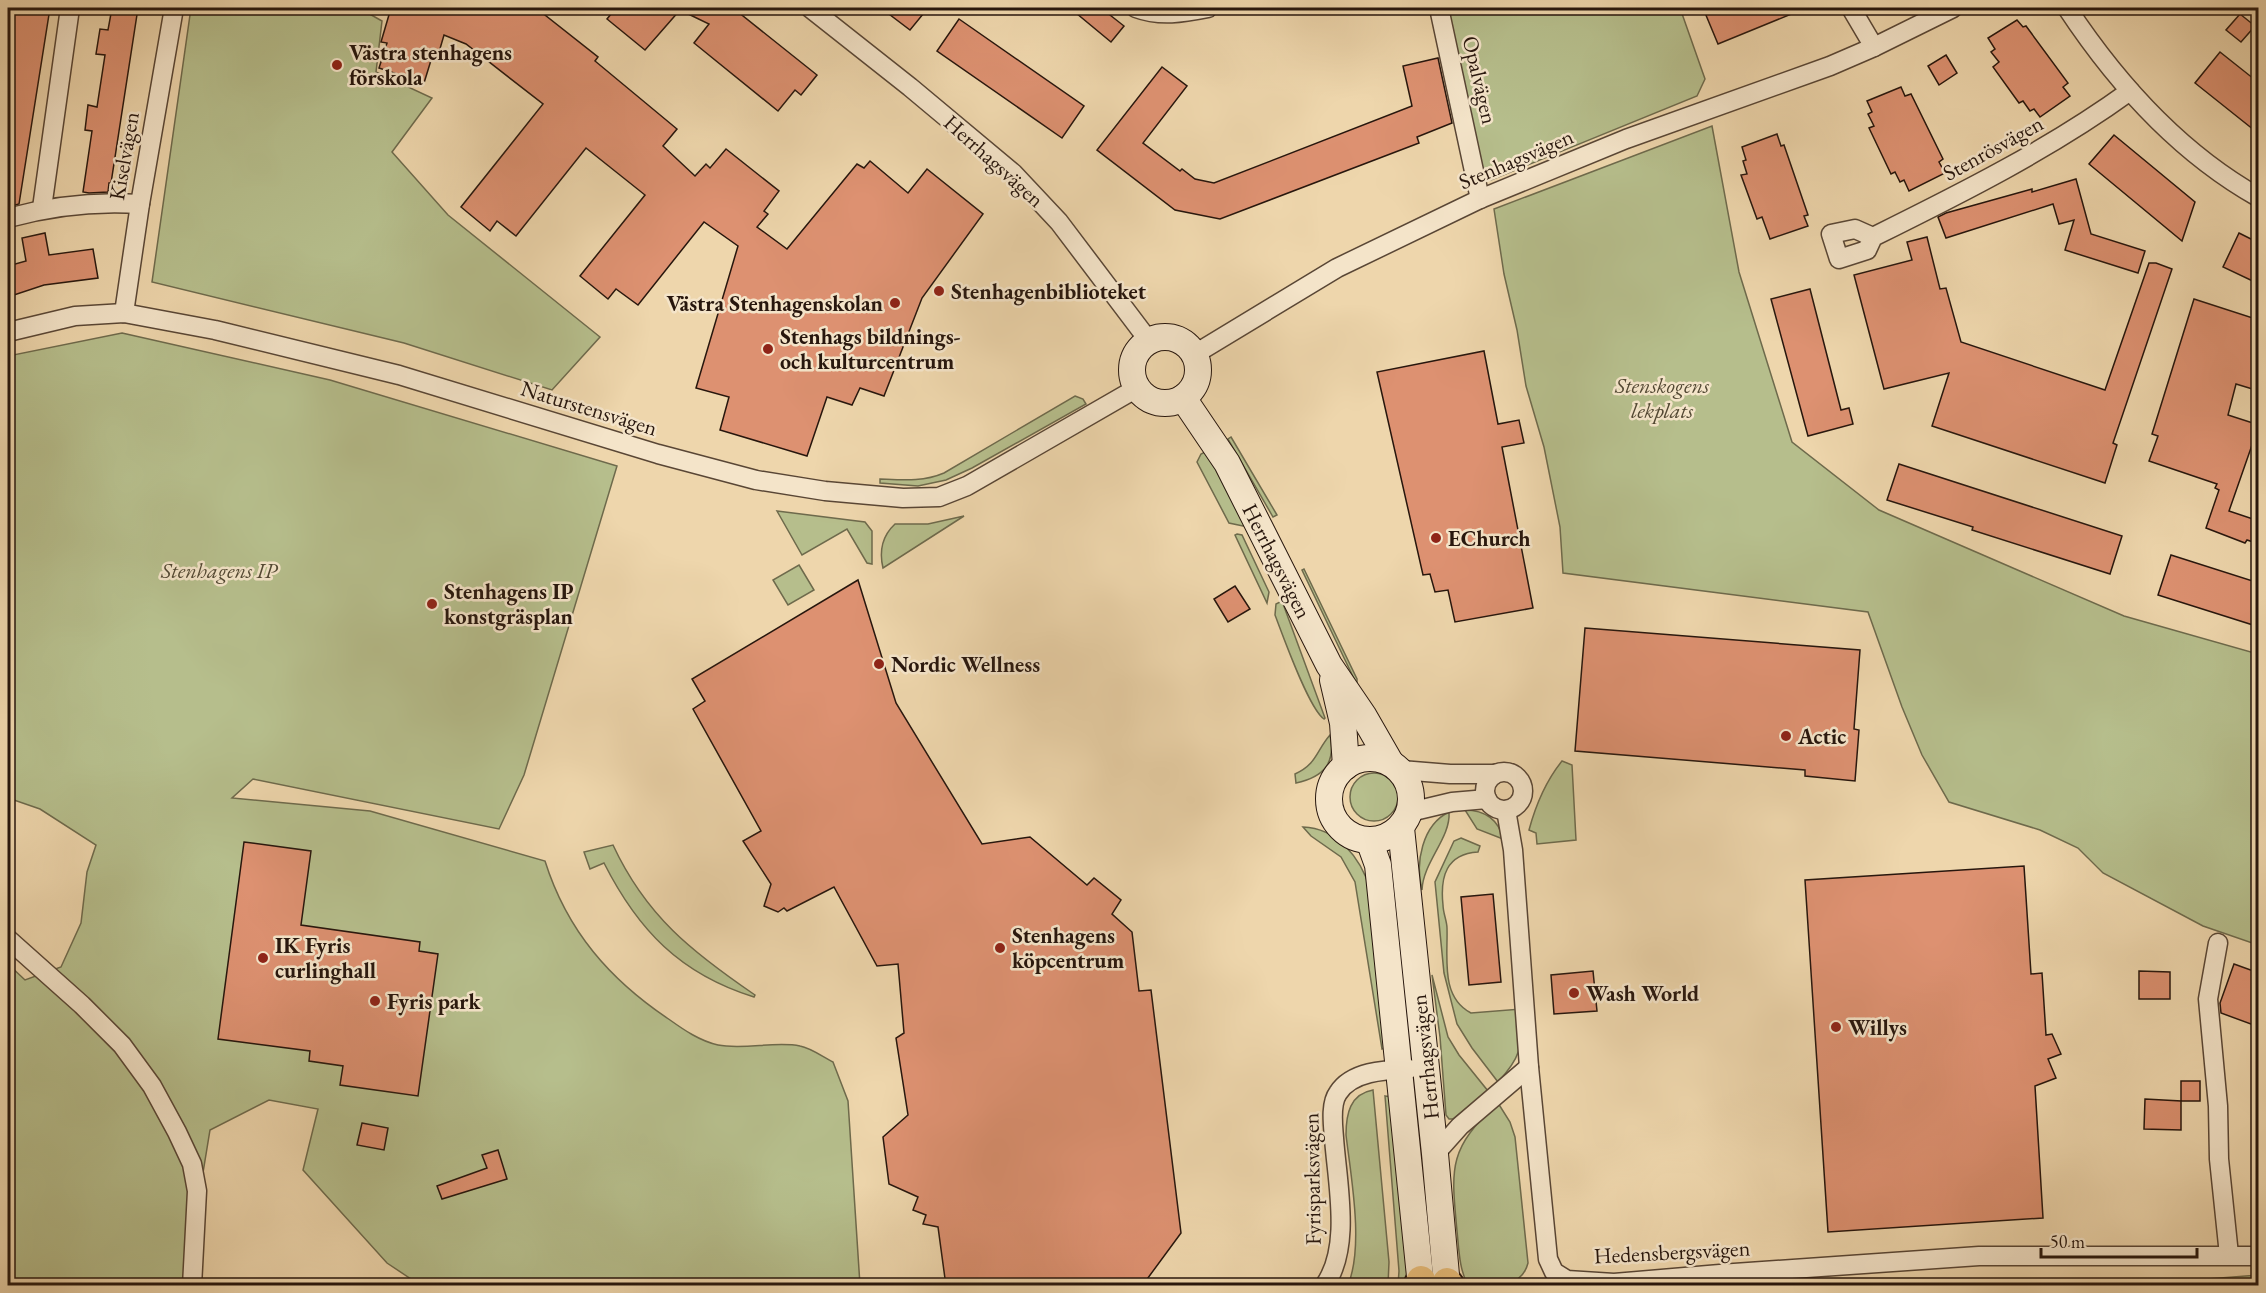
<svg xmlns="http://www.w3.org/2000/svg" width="2266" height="1293" font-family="'EB Garamond',serif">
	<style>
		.green { fill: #b6be8c; stroke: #6e6a4c; stroke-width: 1.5 }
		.building { fill: #dd9171; stroke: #27160d; stroke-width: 1.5 }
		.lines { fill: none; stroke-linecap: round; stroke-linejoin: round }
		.street-casing { stroke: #594635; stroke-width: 21 }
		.secondary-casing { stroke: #27160d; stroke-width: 28 }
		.primary-casing { stroke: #27160d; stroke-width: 32 }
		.street { stroke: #f4e4c9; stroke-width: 18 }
		.secondary { stroke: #f4e4c9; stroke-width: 26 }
		.primary { stroke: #e7bb76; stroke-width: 28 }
		.poi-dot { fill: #8f2418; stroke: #f4e4c9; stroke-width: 2 }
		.labels { text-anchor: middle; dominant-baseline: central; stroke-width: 5; stroke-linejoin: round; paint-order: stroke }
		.poi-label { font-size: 22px; font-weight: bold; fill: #27160d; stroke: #f4e4c9; text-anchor: start }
		.street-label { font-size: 22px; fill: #27160d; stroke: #f4e4c9 }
		.park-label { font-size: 22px; font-style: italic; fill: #524833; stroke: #f4e4c9 }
	</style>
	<rect width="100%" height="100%" fill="#eed6ac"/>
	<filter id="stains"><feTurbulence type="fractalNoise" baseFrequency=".00333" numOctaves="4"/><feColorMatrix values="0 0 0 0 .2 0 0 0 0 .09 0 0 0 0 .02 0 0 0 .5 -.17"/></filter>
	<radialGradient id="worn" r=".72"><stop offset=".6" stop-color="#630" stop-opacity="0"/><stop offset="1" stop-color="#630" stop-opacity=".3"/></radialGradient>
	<g class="green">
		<path d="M191 8H337L343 12 348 8H359L382 21 376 72 432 98 392 152 448 215 600 337 552 390 404 343 152 282Z"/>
		<path d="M1439 8H1680L1705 79 1697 96 1491 180 1475 171Z"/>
		<path d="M1712 126 1739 272 1792 442 1879 510 2124 616 2258 654V945L2203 926 2103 873 2078 848 2040 830 1949 802 1922 755 1902 707 1868 612 1563 573 1560 527 1544 447 1526 386 1517 330 1504 274 1494 209Z"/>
		<path d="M122 333 330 380 617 466 524 775 499 829 253 779 232 798 370 811 545 861C567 931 610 980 670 1020 684 1030 700 1041 718 1045 743 1050 776 1041 800 1046 811 1048 823 1057 833 1062L848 1101 860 1285H420L387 1263 303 1170 318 1109 269 1100 210 1130 190 1252 187 1285H8V964L25 980 61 967 81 923 87 872 96 845 40 809 8 798V356Z"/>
		<path d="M1075 396 1083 399 1086 404 972 468 946 480 918 486 880 483V479C903 480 923 482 944 473Z"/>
		<path d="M1231 437 1277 515 1273 517 1228 439Z"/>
		<path d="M1207 451 1246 525 1243 526 1229 523 1197 462 1201 454Z"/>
		<path d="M777 511 865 522 872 531V564L867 563 847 529 802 555Z"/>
		<path d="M964 516 883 568C879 551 882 536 895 524H928Z"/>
		<path d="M1237 534 1242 535 1269 592 1267 603 1235 535Z"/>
		<path d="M799 565 814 590 788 605 773 580Z"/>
		<path d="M1304 569 1357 679V685L1302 570Z"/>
		<path d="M1282 601 1325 718 1324 719C1309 709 1283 636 1275 615L1276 604Z"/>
		<path d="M1330 735C1336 763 1324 777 1296 783L1295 774C1317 764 1316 751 1330 735Z"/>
		<path d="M1562 761 1572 765 1576 840 1537 844 1536 833 1529 830C1536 804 1545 782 1562 761Z"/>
		<circle cx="1374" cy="797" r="24"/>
		<path d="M1465 810C1485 810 1499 820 1503 839L1477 829Z"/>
		<path d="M1449 812C1451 838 1423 862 1422 890 1415 863 1422 825 1449 812Z"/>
		<path d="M1303 827C1337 828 1361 858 1370 889L1385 1048 1382 1049 1355 882 1341 857 1311 836Z"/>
		<path d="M1461 838 1480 846 1478 852C1446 854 1440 877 1443 905 1443 913 1447 921 1447 928 1448 957 1440 997 1471 1013L1521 1009C1521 1045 1524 1054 1498 1082L1472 1048 1457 1024 1444 973 1435 882 1454 841Z"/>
		<path d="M613 845C646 916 692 952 755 995L754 997C680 974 638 930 604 863L590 869 584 852Z"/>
		<path d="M1432 975 1448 1037 1459 1055 1488 1091 1453 1119H1449L1446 1115 1440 1037Z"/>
		<path d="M1373 1090 1389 1262 1388 1285H1348C1364 1246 1351 1177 1346 1135 1346 1114 1350 1094 1373 1090Z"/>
		<path d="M1385 1096 1392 1097 1408 1268 1407 1285H1398L1399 1271Z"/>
		<path d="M1498 1103 1510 1122 1515 1137 1528 1263C1521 1291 1489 1285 1468 1286 1459 1268 1459 1250 1457 1231 1451 1167 1448 1149 1498 1103Z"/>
		<path d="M2258 1275V1286L1907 1285 2143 1284Z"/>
	</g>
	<g class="building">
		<path d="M17 8H50L19 204 8 207V44L12 13 17 14Z"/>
		<path d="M112 8H138L111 183H109L108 192 89 193 83 192 92 131 85 130 88 105 97 107 105 55 96 54 100 29 108 30Z"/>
		<path d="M391 8H440L456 13 460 8H536L598 57 595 61 677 129 663 146 695 176 706 164 710 168 726 149 779 191 764 211 768 214 757 227 787 249 857 164 864 168 870 161 908 193 927 169 983 214 922 298 884 396 860 388 852 405 827 397 807 456 720 430 729 397 696 388 738 246 704 222 638 305 616 289 608 299 580 276 645 195 586 148 516 236 497 221 490 231 461 207 543 104 466 44 444 35 437 59 432 57 424 83 379 68 387 43 381 42Z"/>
		<path d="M616 8H733L817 75 801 95 795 90 778 111 694 43 709 24 680 10 645 50 607 19Z"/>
		<path d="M881 8H928L910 30Z"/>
		<path d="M1070 8H1101L1124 26 1111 42Z"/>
		<path d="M1703 8H1806L1718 44Z"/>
		<path d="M2240 14 2255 26 2241 42 2226 30Z"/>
		<path d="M959 19 1084 106 1062 138 937 51Z"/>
		<path d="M2017 20 2023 27 2026 26 2068 83 2063 87 2070 96 2040 117 2034 109 2030 111 2023 101 2019 103 1993 67 1999 62 1991 52 1995 49 1988 38Z"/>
		<path d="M2220 52 2259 83V134L2195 83Z"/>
		<path d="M1946 55 1957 73 1939 85 1928 66Z"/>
		<path d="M1438 58 1452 123 1417 137 1419 143 1220 219 1175 210 1097 150 1162 67 1187 86 1143 143 1180 171 1182 169 1195 179 1214 183 1412 106 1403 66Z"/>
		<path d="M1901 87 1905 96 1911 94 1943 159 1939 162 1945 173 1909 191 1904 180 1900 182 1895 172 1891 174 1869 128 1874 126 1868 114 1872 112 1867 101Z"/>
		<path d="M1777 134 1781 146 1784 145 1808 215 1804 216 1808 226 1770 239 1762 217 1757 219 1741 175 1747 174 1743 161 1746 160 1742 147Z"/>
		<path d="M2114 135 2195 202 2182 241 2089 164Z"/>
		<path d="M2076 179 2091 234 2145 251 2138 273 2065 250 2074 220 2059 224 2053 204 1946 238 1938 217 1946 213 2032 189V192Z"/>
		<path d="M45 233 49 255 93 249 98 278 44 285 8 297V266L26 261 22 238Z"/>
		<path d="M2239 233 2259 243V284L2223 267Z"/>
		<path d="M1927 237 1940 289 1946 288 1961 342 2105 390 2149 263H2156L2172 269 2113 443 2117 445 2105 483 1932 426 1949 373 1884 389 1854 275 1912 260 1907 242Z"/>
		<path d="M1810 289 1841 410 1849 408 1853 424 1808 436 1771 299Z"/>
		<path d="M2194 299 2259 320V391L2236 384 2228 415 2259 425 2229 511 2259 521V544L2247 540 2245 543 2206 528 2219 490 2215 488 2217 484 2149 461 2158 436 2152 434Z"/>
		<path d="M1484 351 1498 424 1519 420 1524 443 1502 447 1533 608 1455 622 1448 590 1435 592 1430 574 1423 575 1377 372Z"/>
		<path d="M1899 464 2122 536 2110 574 1972 530 1973 527 1887 500Z"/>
		<path d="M2171 555 2259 583V609L2253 625 2158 595Z"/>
		<path d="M858 580 896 703 982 844 1030 837 1087 885 1094 878 1121 900 1112 914 1132 932 1139 991 1151 990 1181 1233 1142 1286H946L938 1227 923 1224 926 1215 913 1210 918 1197 889 1184 883 1137 908 1115 896 1038 904 1033 898 964 877 966 834 887 787 911 784 908 778 912 764 906 771 884 743 841 761 831 693 709 705 701 692 679Z"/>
		<path d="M1235 586 1250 609 1228 622 1214 599Z"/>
		<path d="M1585 628 1860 650 1854 729 1859 730 1855 781 1805 776V770L1575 751Z"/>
		<path d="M244 842 311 851 301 925 420 942 419 951 438 954 418 1096 340 1085 343 1066 309 1061 310 1051 218 1039Z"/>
		<path d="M2024 866 2031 974 2042 973 2046 1035 2052 1034 2061 1054 2048 1059 2056 1078 2035 1086 2043 1218 1828 1232 1805 880Z"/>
		<path d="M1493 894 1501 982 1469 985 1461 897Z"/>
		<path d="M2234 964 2259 973V1027L2221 1013 2220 1003Z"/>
		<path d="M1593 971 1597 1011 1554 1014 1551 975Z"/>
		<path d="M2139 971 2170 972V999H2139Z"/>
		<rect x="2181" y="1081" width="19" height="20"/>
		<path d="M2145 1099 2181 1101V1130L2144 1129Z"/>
		<path d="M362 1123 388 1128 384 1150 357 1145Z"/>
		<path d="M498 1150 507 1179 442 1199 437 1186 487 1168 482 1155Z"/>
	</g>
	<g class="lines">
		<g class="street-casing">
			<g id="street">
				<path d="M810 8 910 87 1013 173 1059 222 1149 341"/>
				<path d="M1136 8C1160 17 1183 13 1208 8"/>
				<path d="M1439 8 1480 199"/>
				<path d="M1851 8 1874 47"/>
				<path d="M2067 8C2116 82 2180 153 2258 197"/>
				<path d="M42 208 70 8"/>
				<path d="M8 218C51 206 95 201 140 204"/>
				<path d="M1873 237 1867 250 1839 259 1831 234 1855 229 1873 237C1962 193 2050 149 2130 91"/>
				<path d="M124 313 140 204 174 8"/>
				<path d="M8 332 75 316 124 313 215 330 399 375 658 454 756 480 825 491 903 498 939 497 967 486 1137 388"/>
				<path d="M1195 354 1337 268 1480 199 1626 139 1830 66 1874 47 1953 8"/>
				<path d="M1401 770 1450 774H1495"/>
				<circle cx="1504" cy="791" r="19"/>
				<path d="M1506 810 1513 850 1529 1067 1548 1259 1554 1272 1567 1280 1614 1283 1720 1274 1979 1256H2258"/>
				<path d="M1410 812 1452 802 1487 799"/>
				<path d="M8 939 82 1005 122 1045 152 1086 177 1132 192 1164 197 1191 192 1286"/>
				<path d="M2218 943 2208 999 2218 1106 2219 1159 2229 1255"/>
				<path d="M1435 1154 1460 1126 1529 1067"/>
				<path d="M1324 1286C1352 1248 1337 1182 1334 1138 1333 1125 1330 1104 1338 1093 1352 1071 1385 1070 1409 1069"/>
			</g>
		</g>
		<g class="secondary-casing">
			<g id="secondary">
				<circle cx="1165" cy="370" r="33"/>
				<path d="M1183 398 1227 463 1329 665 1363 715 1390 762"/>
				<path d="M1333 680 1343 723 1346 766"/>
				<circle cx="1370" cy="799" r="41"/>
				<path d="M1401 828 1435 1154 1447 1286"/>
				<path d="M1369 840 1378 865 1421 1286"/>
			</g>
		</g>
		<g class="primary-casing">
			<g id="primary">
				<path d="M1447 1282 1450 1286"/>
				<path d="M1418 1286 1421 1280"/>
			</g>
		</g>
		<use href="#street" class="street"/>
		<use href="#secondary" class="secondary"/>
		<use href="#primary" class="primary"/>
	</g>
	<g class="poi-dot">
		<circle cx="337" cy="65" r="6"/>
		<circle cx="939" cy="291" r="6"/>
		<circle cx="895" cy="303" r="6"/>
		<circle cx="768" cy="349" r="6"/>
		<circle cx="1436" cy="538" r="6"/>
		<circle cx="432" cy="604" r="6"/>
		<circle cx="879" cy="664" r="6"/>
		<circle cx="1786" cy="736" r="6"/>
		<circle cx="1000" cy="948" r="6"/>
		<circle cx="263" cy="958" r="6"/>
		<circle cx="1574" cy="993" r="6"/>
		<circle cx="375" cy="1001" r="6"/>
		<circle cx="1836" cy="1027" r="6"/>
	</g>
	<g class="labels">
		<g class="poi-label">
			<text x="349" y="52">Västra stenhagens<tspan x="349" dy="25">förskola</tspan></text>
			<text x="951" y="291">Stenhagenbiblioteket</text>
			<text x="883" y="303" text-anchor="end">Västra Stenhagenskolan</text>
			<text x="780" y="336">Stenhags bildnings-<tspan x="780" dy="25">och kulturcentrum</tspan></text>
			<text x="1448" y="538">EChurch</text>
			<text x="444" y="591">Stenhagens IP<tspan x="444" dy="25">konstgräsplan</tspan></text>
			<text x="891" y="664">Nordic Wellness</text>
			<text x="1798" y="736">Actic</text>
			<text x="1012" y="935">Stenhagens<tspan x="1012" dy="25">köpcentrum</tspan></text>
			<text x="275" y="945">IK Fyris<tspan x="275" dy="25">curlinghall</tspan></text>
			<text x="1586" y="993">Wash World</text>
			<text x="387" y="1001">Fyris park</text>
			<text x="1848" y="1027">Willys</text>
		</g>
		<g class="street-label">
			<text transform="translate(1480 80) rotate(77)">Opalvägen</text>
			<text transform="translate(1993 148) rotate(-29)">Stenrösvägen</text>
			<text transform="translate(124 156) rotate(-80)">Kiselvägen</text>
			<text transform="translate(1516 159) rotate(-23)">Stenhagsvägen</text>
			<text transform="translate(994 161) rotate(42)">Herrhagsvägen</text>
			<text transform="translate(589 408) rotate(17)">Naturstensvägen</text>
			<text transform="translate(1277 561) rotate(63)">Herrhagsvägen</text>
			<text transform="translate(1425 1057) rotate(-96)">Herrhagsvägen</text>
			<text transform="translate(1312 1179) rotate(-91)">Fyrisparksvägen</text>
			<text transform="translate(1672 1252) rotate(-3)">Hedensbergsvägen</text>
		</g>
		<g class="park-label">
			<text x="1662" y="385">Stenskogens<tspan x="1662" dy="25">lekplats</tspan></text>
			<text x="219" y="570">Stenhagens IP</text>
		</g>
	</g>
	<rect width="2266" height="1293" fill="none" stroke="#eed6ac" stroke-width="30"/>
	<rect x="9" y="9" width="2248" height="1275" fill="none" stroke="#27160d" stroke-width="3"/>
	<rect x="15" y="15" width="2236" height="1263" fill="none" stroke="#27160d" stroke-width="1.5"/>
	<path d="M2041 1248v9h156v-9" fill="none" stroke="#27160d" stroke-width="3"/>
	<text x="2050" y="1248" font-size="18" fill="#27160d" stroke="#f4e4c9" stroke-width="4.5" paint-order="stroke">50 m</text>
	<rect width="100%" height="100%" filter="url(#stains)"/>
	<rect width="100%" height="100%" fill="url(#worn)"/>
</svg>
